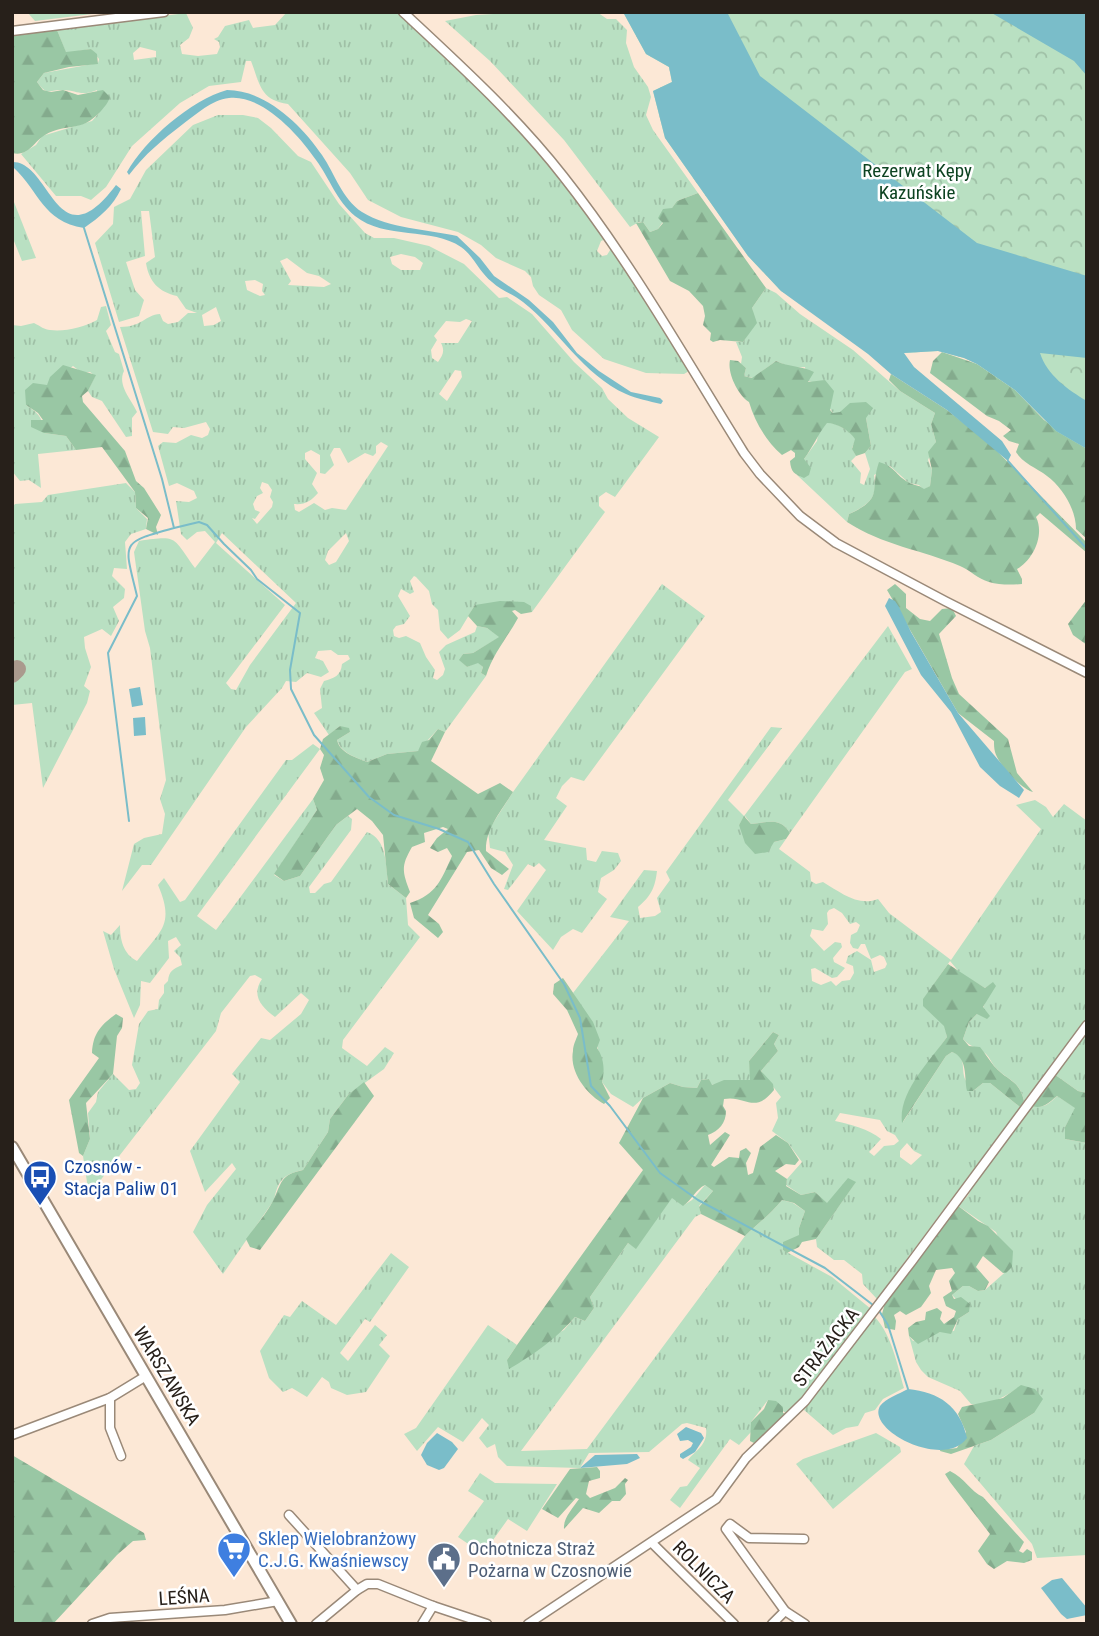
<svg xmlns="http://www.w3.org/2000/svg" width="1099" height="1636" font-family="'Roboto Condensed',sans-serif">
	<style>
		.grass { fill: url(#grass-tufts); fill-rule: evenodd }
		.forest { fill: url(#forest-firs) }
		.park { fill: url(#park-crowns) }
		.water { fill: #7abdc9 }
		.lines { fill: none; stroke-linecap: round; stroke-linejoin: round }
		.stream { stroke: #7abdc9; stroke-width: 2 }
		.taxiway { stroke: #aa9a8d; stroke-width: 18 }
		.street-casing { stroke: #9a8978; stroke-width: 11 }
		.secondary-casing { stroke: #9a8978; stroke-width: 14 }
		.street { stroke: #fff; stroke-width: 8 }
		.secondary { stroke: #fff; stroke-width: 10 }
		.labels { text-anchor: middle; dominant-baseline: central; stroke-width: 5; stroke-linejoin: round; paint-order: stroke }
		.park-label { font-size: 19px; fill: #0d4321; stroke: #fff }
		.transit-label { font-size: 19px; fill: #164399; stroke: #fff; text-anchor: start }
		.street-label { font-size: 19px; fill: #27201a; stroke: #fff }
		.shop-label { font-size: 19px; fill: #366cbe; stroke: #fff; text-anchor: start }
		.service-label { font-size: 19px; fill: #4e5e75; stroke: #fff; text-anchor: start }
	</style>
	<defs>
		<pattern id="grass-tufts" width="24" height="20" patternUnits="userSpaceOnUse" patternTransform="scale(1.75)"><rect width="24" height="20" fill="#b9e0c2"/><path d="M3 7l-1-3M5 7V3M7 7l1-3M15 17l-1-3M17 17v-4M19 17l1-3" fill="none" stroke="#9fc0a6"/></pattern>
		<pattern id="forest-firs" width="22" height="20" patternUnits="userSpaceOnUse" patternTransform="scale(1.75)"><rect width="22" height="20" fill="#99c7a4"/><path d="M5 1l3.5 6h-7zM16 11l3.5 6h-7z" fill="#84ab8d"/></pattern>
		<pattern id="park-crowns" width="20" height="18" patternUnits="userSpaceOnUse" patternTransform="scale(1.75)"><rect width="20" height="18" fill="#b9e0c2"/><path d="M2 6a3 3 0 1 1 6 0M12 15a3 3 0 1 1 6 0" fill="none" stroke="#9fc0a6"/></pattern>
	</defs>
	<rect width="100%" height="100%" fill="#fce8d6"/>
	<g class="grass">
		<path d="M27 12H108L35 21Z"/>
		<path d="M287 12H398C436 47 476 81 512 120 546 157 576 198 606 239L601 241 597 251 602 256 607 255 612 247 689 371 684 374 646 373 604 359 572 330 561 310 539 295 533 286 531 277 525 271 496 258 481 245 458 232 401 217 368 200 350 173 288 104C260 100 260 84 251 61H246L241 82 209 86 180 103 132 146 106 187 91 200 81 196H56L21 154 36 145 42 136 92 121 99 113 97 90C80 97 77 90 63 90 48 89 48 97 37 82L44 73 98 63 99 59 91 49 66 53 57 30 186 13 193 28 189 38 180 45 182 54 198 56 217 54 220 47 219 42 214 39 218 37 225 26 249 20 253 28 275 25ZM140 47 156 51V57L134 60 133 53Z"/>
		<path d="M494 12H597L607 19H616L627 30 626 43 634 67 648 87 651 97 646 115 653 130 698 193 677 201 658 229 650 232 643 222H639L630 227 564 140 490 61 445 21 476 15 493 14Z"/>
		<path d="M218 115H243L258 118 271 128 298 156 311 162 339 204 365 233 374 238H394L429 246 464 264 499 298 507 297 532 314 574 362 602 388 608 399 628 418 659 437 615 497 606 492 599 497V506L605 512 532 612 531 606 475 605 460 630 448 639 440 630 438 610 432 604 429 591 416 577 414 576 410 581 414 592 410 594 401 589 398 596 410 616 404 624 396 626 393 630 394 636 399 638 406 636 420 643 426 657 435 670 433 678 437 680 443 675 445 669 439 652 446 645 475 632 477 626 487 628 500 637 473 653 463 654 460 660 467 667 478 662 483 667 481 673 486 676 445 732 438 729 418 751 387 754 367 762C355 757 341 753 337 740L350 732 340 726 329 735 314 713 322 708 320 689 324 681C334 678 341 676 342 664L350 659 348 655H338L331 650 318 651 315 658 323 661 329 672 321 677 307 673 296 682 286 681 282 688 246 727 151 865H142L122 891 134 844 144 838 162 834 165 814 160 799 166 780 150 648 145 631 134 552 139 541C179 535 172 537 195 568L215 542 205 531 197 532 187 540 181 534 176 501 189 502 197 498 194 491 177 483 169 486 158 446 163 442 176 443 191 435 202 438 208 435 210 429 206 422 184 428 173 427 168 434 153 432 120 327C142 327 145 315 160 314L163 321 168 324 178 322 188 313H197L186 309 177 296C159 292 149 282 146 263L155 257 149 211H141L145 256 126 262 135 290 144 300 139 316 119 322 95 243 113 224 114 207 130 199 146 170 193 125ZM401 254 415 257 423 263 420 270H401L392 264 390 257ZM287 258 307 273 319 276 331 284 324 287 288 285 291 281 280 261ZM255 280 263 284 262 291 265 295 260 296 247 290 245 281ZM216 307 221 321 214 325 204 326 202 315ZM466 319 472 321 458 343H441C445 351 443 355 438 362L432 358 431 350 437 340 434 336 446 321 460 322ZM455 370 461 371 462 377 447 401 439 394ZM381 442 388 446 346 510 332 508 325 510 314 503 299 512 295 510 294 504C305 505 311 501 318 493L312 484 317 473 305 459V453L311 450 320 455V473L325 474 334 465 330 455 334 448H340L348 463 365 453 373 456 376 453V446ZM262 482 268 484 272 490 270 497 273 502 272 507 257 524 252 518 255 519 260 512 255 510 253 504 257 496 263 493 260 488ZM222 533 296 603 250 665 236 690 231 689 226 683 285 605 216 543ZM346 533 349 541 336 562 329 565 325 560 328 551Z"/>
		<path d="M12 197 36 258 22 261 12 236Z"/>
		<path d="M766 288 776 293 800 314 853 350 900 391 935 413 931 424 936 442 928 460 932 470 930 486 924 490 919 485 909 483 890 466 874 475C878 498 870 504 849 514L847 522 797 475 804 477V459L817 441 818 434 827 422C837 423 850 431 856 439L852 448 856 456 851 461 861 473 860 483 864 485 870 469 865 453 871 446 866 418 833 413 812 382 807 381 805 367 793 368 776 361 753 378 744 376 746 368 741 364 742 357 736 342H743L754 325 752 308Z"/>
		<path d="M106 306 111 325 106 331 115 352 119 354 124 371C117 385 131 399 137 412L132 418V436L126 437 102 401 92 397 88 391 95 376 90 372 82 373 73 366 47 385 26 405C38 413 43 417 44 433L66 436 76 450 38 454 41 488 29 480 20 481 12 471V325L21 326 34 323C40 326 45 330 50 330 65 332 84 327 97 320L101 307Z"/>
		<path d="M126 483 135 492 136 508 147 519 146 529 131 534 125 542 127 569 114 568 112 576 125 589 124 598 113 607 119 621 111 636 102 629 84 637 85 648 91 667 84 686 90 691 87 703 43 788 32 703 12 705V508L15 504 42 502 48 495Z"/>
		<path d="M662 584 705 616 584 781 571 777 562 786 556 798 567 806 544 840 586 848 587 860 596 862 602 851 618 853 621 861 614 870 601 878 598 892 607 899 582 933 573 929 561 937 553 950 517 911 546 870 539 863 534 867 528 864 508 890 504 889 513 865 505 852 490 848 488 831 513 792Z"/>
		<path d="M888 626 912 669 905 672 790 833C780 816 766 823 751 824L745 816 739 825 774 842 786 839 779 849 810 872 811 881 816 884 823 882C840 892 858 907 878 899L889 913 951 960 1041 829 1016 805 1035 800 1046 807 1053 817 1064 804 1087 821V1018L1024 1101C1019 1080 1009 1081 996 1068 992 1064 990 1058 986 1054 979 1048 970 1047 963 1039L969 1022 983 1008 993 983 985 988 960 973 950 961 923 1000 924 1006 945 1026 947 1037 910 1089 903 1122 946 1056 952 1052C965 1056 962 1064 964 1076 965 1081 970 1086 973 1091L983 1083H990L1020 1107 877 1299 863 1284 862 1274 844 1260H834L817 1247 816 1239 855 1183 827 1204 815 1192 801 1195 786 1185 787 1179 802 1162 788 1143 772 1131 778 1118 776 1103 781 1097 761 1071 778 1051 774 1044 779 1035 773 1032 749 1061 751 1080 711 1085 709 1079 701 1080 697 1088 683 1087 670 1083 643 1098 633 1107 611 1094 602 1082C608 1063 584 1011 573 993L629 921 610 917 644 870 657 871C655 888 651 896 638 907L640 918 655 916 661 912 657 898 670 880 666 872 771 727 782 728 728 800 744 816ZM834 908 842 913 850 924 856 922 860 925 857 932 851 935 850 943 853 948 858 949 861 944H865L871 959 880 955 884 957 887 964 885 968 874 972 871 960 857 951 848 956 846 963 853 966 854 973 850 980 842 981 836 986 831 981 821 985 812 981 811 969 815 968 832 978 837 977 845 968 834 962 833 958 842 947 841 943 835 942 824 951 810 936 812 929 823 931 828 924 827 913 829 910ZM840 1113 880 1120 887 1131 895 1135 899 1141 894 1145 884 1146 874 1156 869 1152 881 1139C869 1129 850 1124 835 1121ZM907 1143 914 1151 922 1155 911 1165 900 1157V1151Z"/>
		<path d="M313 744 320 749 197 916 216 930 313 799 317 810 274 875 284 881 300 876 336 825 348 816 352 819 351 830 309 887 310 893H315L324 884 331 882 367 832C387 839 386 865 388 884L406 898 408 925 420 937 343 1040 342 1048 367 1066 385 1047 394 1053 384 1069 348 1095 330 1119 328 1132 303 1170C283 1174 278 1181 274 1200L223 1274 193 1232 207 1205 236 1169 232 1163 205 1192 190 1151 240 1082 232 1074 261 1038 270 1040 301 1014 309 1000 301 993 275 1017C261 1007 251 995 262 979L255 975 250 976 221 1013 216 1031 89 1195 83 1156 90 1139 88 1113 96 1102 98 1092 113 1074 129 1090 136 1089 140 1083 132 1065 139 1024 148 1011 158 1009 159 1000 164 993V985L168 981C169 971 173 969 182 965L180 957 174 951 181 945 176 937 168 941 169 958 150 983 141 981 140 1005 134 1018 114 969 103 931 111 935 120 925C120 939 123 954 137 961 161 930 175 925 158 885L164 878 180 902 185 900 286 760H292Z"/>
		<path d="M1087 1030V1093L1078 1091 1054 1074Z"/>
		<path d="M1057 1096 1076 1108 1065 1127V1139L1087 1143V1555L1037 1558 1032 1544 964 1464 974 1446 991 1440 1034 1413 1021 1386C1006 1396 989 1407 971 1404L960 1391 928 1377 921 1370 916 1362 909 1336 913 1341 940 1332 954 1331 958 1319 969 1312 952 1295 963 1286H969L978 1291 985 1290 1011 1267 996 1232 957 1205C965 1202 972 1191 973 1183L1031 1106C1044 1108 1048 1105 1057 1096Z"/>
		<path d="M705 1185 713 1191 699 1206 701 1214 695 1217 521 1451 587 1449 745 1236C758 1223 771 1214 782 1200L793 1203 805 1211 799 1228V1236L783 1250 832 1277 871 1309 797 1407 787 1414 768 1400 751 1422V1432L739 1445 730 1439 680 1508 670 1500 680 1487 687 1486 700 1468 688 1460C697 1449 708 1445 706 1428L687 1423 682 1424 649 1452 589 1453 580 1468 507 1466 498 1457 495 1444 487 1448 479 1438 489 1425 482 1418 463 1442 438 1427 417 1451 404 1434 416 1428 488 1325 517 1345 507 1360 564 1330 575 1317 585 1321 594 1308 590 1297 628 1243 636 1248 672 1197 684 1205 692 1200Z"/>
		<path d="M391 1253 409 1267 370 1322 365 1319 340 1353 348 1361 375 1325 387 1335 379 1345 390 1356 366 1392 347 1395 331 1388 329 1382 322 1377 307 1397 292 1388 283 1392 269 1378 260 1351 284 1315 290 1317 302 1301 336 1325Z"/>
		<path d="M875 1317C892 1336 897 1364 904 1388L883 1399 875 1410 865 1413 858 1426 846 1428 833 1435 804 1410Z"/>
		<path d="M876 1433 900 1447 901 1452 833 1509 796 1464 803 1459Z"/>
		<path d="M480 1473 495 1483 557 1484 527 1531 508 1519 483 1554 458 1537 484 1501 468 1491Z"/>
	</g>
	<g class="forest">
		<path d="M57 30 66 52 91 49 97 54 98 64 69 67 44 73 37 82 43 90 51 92 63 90 78 95 103 90 110 97C108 103 105 106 101 111 80 134 67 122 45 135 33 142 29 157 12 153V36Z"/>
		<path d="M698 193 766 288 752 308 757 323 743 342 720 340 713 342 710 340 711 333 703 325 705 316 703 306 689 291 670 281 636 223 643 222 650 232 658 229 663 223 658 218 663 209 672 208 677 201Z"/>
		<path d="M942 352 977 364 1015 390 1044 420 1087 449V539L1076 529C1076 509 1062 487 1047 476 1037 468 1022 463 1016 452L1019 444 1009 441 1003 436 1011 430 999 421 987 416 930 373 933 361Z"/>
		<path d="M730 360 738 361 746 368 744 376 752 378 776 361C789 367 802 366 814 372L808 382 825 380 834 391 830 410 833 413 840 412 850 403 866 402 873 408 866 418 871 446 865 453 856 456 852 449 855 439C850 431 837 423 827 423 818 434 813 447 804 459L811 468 809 475 804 478C794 474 791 472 790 461L795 457V453L791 450 782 455C766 441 755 422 749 402 738 395 727 373 730 360Z"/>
		<path d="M63 365 96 375 88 391 82 396 83 402 125 451 136 481 144 488 161 515 156 527 158 535 146 529 148 518 136 508 135 492 102 447 76 450 66 436 44 433 31 427V420H43L38 413 26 405 25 390 33 383 47 385 50 377Z"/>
		<path d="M891 374 947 410 990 444 1087 543V553L1040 513 1036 517C1045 535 1033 560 1017 569L1022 579V584C1011 585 999 585 989 582 978 579 970 570 960 566 922 550 882 545 847 522L849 514C885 498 869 491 879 462 896 467 895 475 908 482 914 486 918 484 924 489L930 486 932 470 928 452 936 442 931 424 935 413 900 391 889 380Z"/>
		<path d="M895 584 906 594V608L920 619 930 621 942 609 952 608 956 616 939 634 952 678 959 694 1008 739 1017 773 1033 792C1021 789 998 764 995 752 994 748 994 745 994 741L958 713 887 590Z"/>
		<path d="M1087 599V645L1073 635 1068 624Z"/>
		<path d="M500 601 524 602 531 606 532 612 521 614 515 610 512 611 518 618C507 638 493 654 486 676L481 673 483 667 478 663 467 667 459 660 463 654 473 653 499 637 487 628 477 626 468 616 475 605Z"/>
		<path d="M340 726 349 728 350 732 337 740C340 753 355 757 367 762L387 754 418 751 422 742 429 740 438 729 445 732 431 761 478 794 500 783 513 792C502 810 485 829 486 851L509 869 502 875 491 868 479 850 467 852 428 915 439 924 443 932 438 938 414 918 410 903C437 894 441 880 452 856L447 848 438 852 430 848 437 838 448 829 443 827 424 833 425 842 412 847C401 866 402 871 410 892L406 898 388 884 383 835 372 821 357 809 336 825 300 876 284 881 274 874 317 810 313 799 324 780 320 768 324 755 320 749 323 739Z"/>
		<path d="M744 816 751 824C766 823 780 816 790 833L786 839 774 842 768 852 755 854 745 843 739 825Z"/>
		<path d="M948 964 985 988 993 982 996 986 983 1007 990 1016 987 1019 977 1014 969 1022 963 1039 969 1046 980 1047C985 1053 989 1060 994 1066 1007 1081 1019 1079 1024 1101L1020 1107 990 1083H983L973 1091H967C964 1077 968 1058 952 1052L946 1056 902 1123C898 1092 930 1061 947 1037L944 1026 923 1006V999Z"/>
		<path d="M563 978 593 1022 600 1040 597 1048C604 1058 605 1070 602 1082L610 1098 604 1104C587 1095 569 1072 573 1051 573 1045 576 1040 578 1034L567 1010 553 994 554 984Z"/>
		<path d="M116 1014 123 1018 122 1028 117 1036 113 1074 86 1103 90 1139 83 1156 79 1153 69 1100 99 1058 92 1053C93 1033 101 1025 116 1014Z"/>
		<path d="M773 1032 779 1035 774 1044 778 1051 761 1071 773 1084 774 1090C754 1115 746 1095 724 1099L723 1106 726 1111C726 1123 719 1131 708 1135L710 1145 725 1132 730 1135 711 1165 714 1167 729 1157 739 1158 740 1151 746 1148 751 1153 746 1163 748 1175 753 1173 760 1147 776 1135 788 1143 799 1160 795 1165 786 1164 775 1171 787 1179 786 1186 801 1195 815 1192 827 1203 848 1178 856 1182 816 1239 802 1242 799 1247 787 1253 783 1250V1242L799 1235V1228L805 1211 794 1203 782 1200C771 1214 758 1223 745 1236L701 1214 699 1207 713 1191 705 1185C696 1189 692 1200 683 1206L672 1198 636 1249 628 1243 590 1297 594 1308 585 1321 575 1317C556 1339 533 1355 509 1369L507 1360 517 1345 643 1170 619 1143 643 1098 670 1083 683 1087 697 1088 701 1080 709 1079 712 1085 724 1080H750L749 1061Z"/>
		<path d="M1054 1074 1078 1091 1087 1093V1143L1065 1139V1127L1075 1108 1057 1096C1047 1104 1044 1109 1031 1106Z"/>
		<path d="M364 1082 374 1096 260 1250 250 1247 246 1239C255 1227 266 1214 273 1201 282 1182 280 1175 303 1170L328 1132 330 1119 348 1095Z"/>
		<path d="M957 1205 978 1221 988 1226 1013 1251 1012 1267 1006 1273H1003L983 1256 976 1267 989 1282 985 1290 978 1291 969 1286H963L952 1295 954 1299 961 1297 970 1304 969 1312 958 1319 951 1334 940 1332 918 1344 909 1336 908 1328 916 1322 925 1320 926 1312 937 1308 942 1312 940 1319 944 1324 954 1317 956 1311 946 1306 943 1297 952 1291 949 1281 955 1273 952 1268 936 1270 929 1286 931 1293 921 1307 906 1315 900 1311 894 1315 896 1321 895 1330 885 1328 882 1314 885 1303Z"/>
		<path d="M1021 1385 1035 1389 1043 1399 1034 1413 991 1440 951 1454 940 1451 942 1442 949 1449 957 1448 966 1432 958 1414 962 1407 1003 1398Z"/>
		<path d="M768 1400 776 1401 783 1407V1413L787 1414 754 1443 750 1441 751 1422 764 1409Z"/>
		<path d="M12 1455 144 1533 146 1540 133 1541 117 1555 53 1624H12Z"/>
		<path d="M597 1467 600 1471V1478L589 1481 586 1494 590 1498 615 1488 625 1478 628 1480 625 1484 626 1494 620 1501H612L599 1513 583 1508 564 1529C563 1518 573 1508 579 1499L576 1498 558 1518 542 1509 570 1469Z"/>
		<path d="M950 1471C965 1478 970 1491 983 1497L1024 1542 1019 1551 1023 1553 1027 1549 1032 1552V1560L1024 1563 1007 1561 994 1569 987 1564 978 1551 990 1534 950 1482 945 1474Z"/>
	</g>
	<path class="park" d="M623 12H1087V449L1056 431 1015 390 977 364 964 358 938 351 903 353 781 291 748 256 665 138 653 91 672 82 669 67 646 54Z"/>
	<g class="water">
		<path d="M623 12H727L760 76 977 243 1087 276V358L1040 353C1047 375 1068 390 1087 401V449L1056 431 1015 390 977 364 964 358 938 351 904 353 914 367 1002 441 1011 455 1008 461 947 410 891 374 868 354 781 291 748 256 665 138 653 91 672 82 669 67 646 54Z"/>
		<path d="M990 12H1087V76L1074 61Z"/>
		<path d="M227 90C265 90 301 124 322 155 335 174 342 199 362 212 390 229 426 229 457 236L480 258 494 276 529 300 553 322 577 353 599 371 631 392 660 398 663 401 661 404C649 401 637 399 626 394 583 375 559 330 523 302 514 294 501 291 492 282 479 272 474 256 461 247 432 227 385 240 355 216 336 200 330 179 316 160 299 135 262 94 229 98 211 100 197 114 183 124 162 140 145 154 129 175L127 172C145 140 191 100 227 90Z"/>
		<path d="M13 162C51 162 57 264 116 185L121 189C113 206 100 217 84 228 42 221 40 192 13 167Z"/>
		<path d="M889 598 895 601 899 607 911 632 958 713 1024 790 1019 798 1000 786 980 767 951 712 921 675 885 606Z"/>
		<path d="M140 687 143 705 132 707 129 689Z"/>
		<path d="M145 717 146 735 134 736 133 718Z"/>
		<path d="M908 1389C939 1392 960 1406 967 1438 944 1470 866 1430 880 1406 886 1398 899 1394 908 1389Z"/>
		<path d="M686 1427 701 1433 704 1438 695 1452 683 1459 680 1457V1454L691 1447 693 1443 688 1440 680 1441 677 1434Z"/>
		<path d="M437 1433 452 1442 458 1449 444 1468 439 1470 427 1465 421 1455 427 1443Z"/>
		<path d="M637 1454 640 1458 627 1464 580 1468 595 1455Z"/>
		<path d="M1062 1578 1087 1608V1615L1067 1619 1061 1614 1041 1588 1052 1580Z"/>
	</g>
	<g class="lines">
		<g class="stream">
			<path d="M84 228 162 479 174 528C119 543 124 542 137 596L108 653 129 821"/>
			<path d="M1008 461 1087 549"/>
			<path d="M174 528 199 522 207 525 224 544 251 570 257 579 300 613 290 670 291 689 314 735 369 797 394 815 439 829 468 842 494 884 564 984 580 1018 591 1086 610 1106 660 1173 698 1200 825 1268 873 1305"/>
			<path d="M878 1309 888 1325 908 1389"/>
		</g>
		<path class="taxiway" d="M12 674 17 669"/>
		<g class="street-casing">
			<g id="street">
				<path d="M403 12C459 64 516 116 563 176 631 262 686 360 744 453L760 474 800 516 836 543 945 601 1087 673"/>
				<path d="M12 31 164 12"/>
				<path d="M110 1398V1428L121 1456"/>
				<path d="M12 1435 110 1398 146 1376"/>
				<path d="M289 1515 357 1590"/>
				<path d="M652 1543 734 1624"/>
				<path d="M785 1611 805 1624"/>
				<path d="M92 1624 110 1618 225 1610 278 1601"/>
				<path d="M316 1624 357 1590 367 1584H378L433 1606 487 1624"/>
				<path d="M422 1624 433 1606"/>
				<path d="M528 1624 716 1499 746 1458 805 1401 912 1261 1087 1025"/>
				<path d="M772 1624 785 1611 726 1529 730 1524 749 1538 804 1539"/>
			</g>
		</g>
		<g class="secondary-casing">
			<path id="secondary" d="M12 1147 291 1624"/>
		</g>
		<use href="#street" class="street"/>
		<use href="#secondary" class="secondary"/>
	</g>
	<defs>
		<g id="bus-pin" transform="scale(1.75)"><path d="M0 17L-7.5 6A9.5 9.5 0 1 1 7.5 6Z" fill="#1a4fb4" stroke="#fff"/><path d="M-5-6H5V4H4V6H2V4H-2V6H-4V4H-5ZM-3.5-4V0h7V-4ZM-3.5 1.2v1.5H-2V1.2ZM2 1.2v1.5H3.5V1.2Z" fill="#fff"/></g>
		<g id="supermarket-pin" transform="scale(1.75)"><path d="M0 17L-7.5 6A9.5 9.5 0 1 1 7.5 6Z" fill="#3f7fe0" stroke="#fff"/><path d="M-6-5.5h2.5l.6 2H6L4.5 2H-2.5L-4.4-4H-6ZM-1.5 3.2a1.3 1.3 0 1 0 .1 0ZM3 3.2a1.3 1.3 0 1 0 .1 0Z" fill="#fff"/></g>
		<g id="civic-pin" transform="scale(1.75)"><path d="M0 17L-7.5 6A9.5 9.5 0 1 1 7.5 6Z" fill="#5c6f8a" stroke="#fff"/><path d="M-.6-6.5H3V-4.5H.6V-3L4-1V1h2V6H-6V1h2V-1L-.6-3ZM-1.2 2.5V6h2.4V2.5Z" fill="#fff"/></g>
	</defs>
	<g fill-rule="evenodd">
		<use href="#bus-pin" x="40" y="1177"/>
		<use href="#supermarket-pin" x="234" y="1549"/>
		<use href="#civic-pin" x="444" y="1559"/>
	</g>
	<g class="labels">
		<g class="park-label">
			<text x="917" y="170">Rezerwat Kępy<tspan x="917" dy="22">Kazuńskie</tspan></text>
		</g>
		<g class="transit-label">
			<text x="64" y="1166">Czosnów -<tspan x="64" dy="22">Stacja Paliw 01</tspan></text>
		</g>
		<g class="street-label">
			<text transform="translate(826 1347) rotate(-52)">STRAŻACKA</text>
			<text transform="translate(167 1376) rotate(59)">WARSZAWSKA</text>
			<text transform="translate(704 1572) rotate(45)">ROLNICZA</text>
			<text transform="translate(184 1597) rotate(-4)">LEŚNA</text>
		</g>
		<g class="shop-label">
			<text x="258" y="1538">Sklep Wielobranżowy<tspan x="258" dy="22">C.J.G. Kwaśniewscy</tspan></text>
		</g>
		<g class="service-label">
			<text x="468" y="1548">Ochotnicza Straż<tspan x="468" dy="22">Pożarna w Czosnowie</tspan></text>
		</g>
	</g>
	<rect width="1099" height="1636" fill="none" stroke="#27201a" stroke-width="28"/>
</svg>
